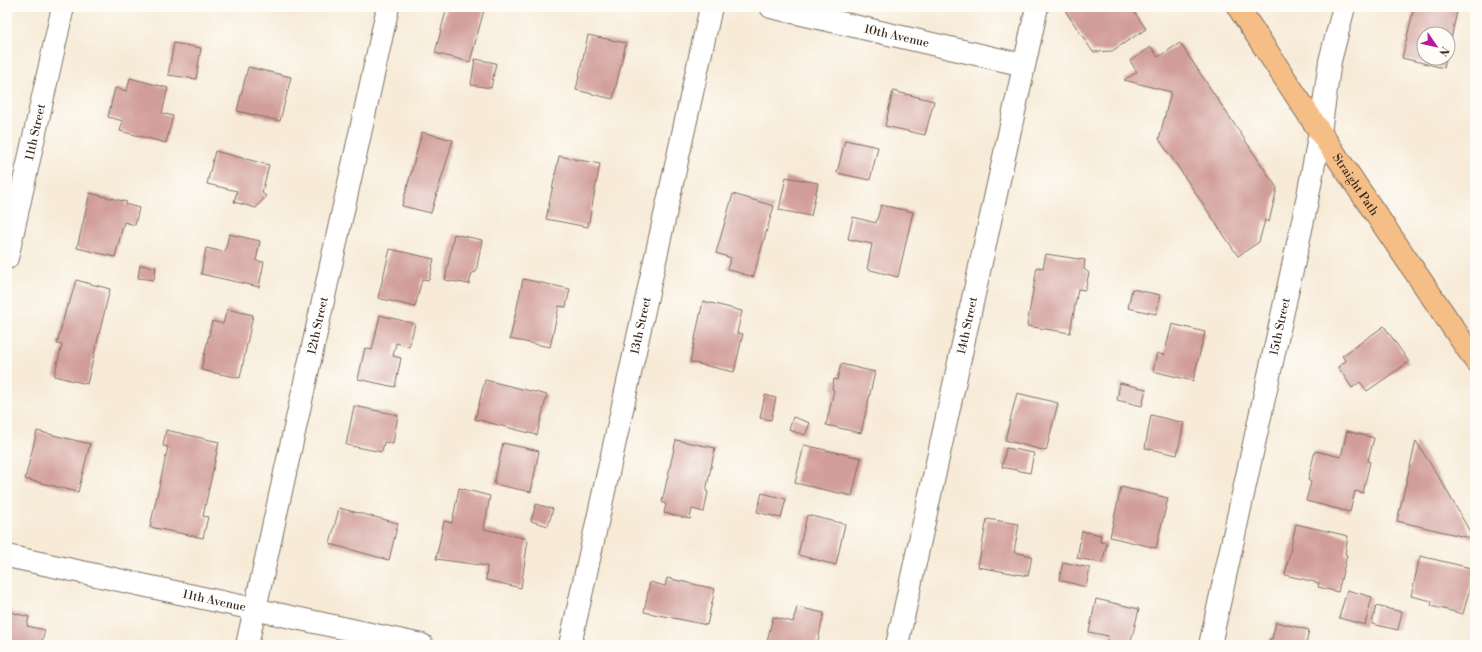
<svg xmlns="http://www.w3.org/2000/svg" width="1482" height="652" font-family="'Libre Bodoni',serif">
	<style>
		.building { fill: #d19d99 }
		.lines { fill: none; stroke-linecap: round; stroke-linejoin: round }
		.minor-casing { stroke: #7d6e5f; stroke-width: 24 }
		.major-casing { stroke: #7d6e5f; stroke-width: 24 }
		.minor { stroke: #fff; stroke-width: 22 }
		.major { stroke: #f6be87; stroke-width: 22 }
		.labels { text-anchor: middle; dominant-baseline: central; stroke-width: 4; stroke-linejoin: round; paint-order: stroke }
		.street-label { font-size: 12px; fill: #3b2a1e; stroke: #fdfcf7 }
	</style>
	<rect width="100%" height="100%" fill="#fdfcf7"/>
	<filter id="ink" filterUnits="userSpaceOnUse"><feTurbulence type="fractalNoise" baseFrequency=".025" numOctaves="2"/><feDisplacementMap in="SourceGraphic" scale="8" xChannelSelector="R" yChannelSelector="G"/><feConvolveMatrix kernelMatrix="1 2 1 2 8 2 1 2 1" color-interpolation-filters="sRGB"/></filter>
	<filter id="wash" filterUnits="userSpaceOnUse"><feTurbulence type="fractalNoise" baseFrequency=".012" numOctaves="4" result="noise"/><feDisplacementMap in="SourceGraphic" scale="16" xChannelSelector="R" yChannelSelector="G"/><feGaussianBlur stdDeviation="0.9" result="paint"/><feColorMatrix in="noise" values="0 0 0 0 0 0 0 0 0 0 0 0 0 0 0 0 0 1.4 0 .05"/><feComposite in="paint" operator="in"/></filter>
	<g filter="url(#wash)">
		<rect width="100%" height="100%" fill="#f7ebd8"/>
		<g id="blocks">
			<g class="building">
				<path d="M275 7H291L290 11Z"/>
				<path d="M447 7H471L484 10 470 62 435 53Z"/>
				<path d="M1067 7H1131L1146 29 1112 51 1093 52 1066 12Z"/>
				<path d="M1414 7H1458L1449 48 1448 34H1424V58H1446L1444 68 1402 58Z"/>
				<path d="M588 35 626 43 613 99 576 90Z"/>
				<path d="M174 43 201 48 196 79 168 75Z"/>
				<path d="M1180 43 1277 188 1269 222 1265 220 1259 242 1238 256 1159 139 1171 92 1124 80 1137 72 1130 61 1151 47 1158 57Z"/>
				<path d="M475 59 496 63 491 88 471 85Z"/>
				<path d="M248 67 291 77 280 121 237 111Z"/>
				<path d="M130 78 168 88 162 113 173 116 166 143 120 131 123 121 108 117 115 88 127 91Z"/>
				<path d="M893 91 934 101 925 135 885 126Z"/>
				<path d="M422 132 453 140 431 213 402 206Z"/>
				<path d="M845 140 878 147 870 180 837 173Z"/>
				<path d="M215 151 269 165 262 193 266 196 256 208 234 202 237 191 207 184Z"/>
				<path d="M559 156 600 164 588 227 546 219Z"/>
				<path d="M786 177 818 183 811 216 779 210Z"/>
				<path d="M90 193 127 202 125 204 139 208 135 225 124 222 115 257 77 248Z"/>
				<path d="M733 194 774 206 753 277 727 269 731 258 716 253Z"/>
				<path d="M881 205 913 212 898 277 867 269 872 244 848 239 853 217 876 223Z"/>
				<path d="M229 234 260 241 256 261 264 262 259 287 201 274 206 248 225 252Z"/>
				<path d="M454 234 482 240 476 272 472 273 469 284 445 280Z"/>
				<path d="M390 249 434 259 429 280 422 279 415 307 378 298Z"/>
				<path d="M1046 254 1085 260 1084 269 1089 273 1085 290 1078 289 1070 333 1027 326 1037 267 1043 268Z"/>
				<path d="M140 265 156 267 154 280 138 278Z"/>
				<path d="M523 279 570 289 566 307 559 306 550 347 510 339Z"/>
				<path d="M76 280 110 289 87 384 54 376 62 345 57 344 67 305H69Z"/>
				<path d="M1132 289 1160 295 1156 314 1128 308Z"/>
				<path d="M703 301 742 311 737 333 743 334 734 372 690 362Z"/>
				<path d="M227 309 253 315 240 378 201 370 212 321 223 324Z"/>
				<path d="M380 315 415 324 409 347 396 343 393 356 401 358 395 387 358 379 365 348 372 350Z"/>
				<path d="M1172 324 1205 332 1193 381 1153 371 1157 353 1164 355Z"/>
				<path d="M1384 326 1409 362 1367 391 1360 382 1352 388 1338 367 1346 361 1342 356Z"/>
				<path d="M841 364 875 372 861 433 826 425 834 390 832 389 834 379 837 380Z"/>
				<path d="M485 380 547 395 537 435 475 419Z"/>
				<path d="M1120 383 1146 389 1142 406 1117 400Z"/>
				<path d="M1017 393 1058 403 1046 451 1005 440Z"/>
				<path d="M765 395 776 398 771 420 760 418Z"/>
				<path d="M354 406 398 415 393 444 384 442 382 452 346 445Z"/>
				<path d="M1151 415 1184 423 1177 455 1145 448Z"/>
				<path d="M793 417 810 423 805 435 789 430Z"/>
				<path d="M166 430 219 442 203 516 208 517 203 538 150 527 168 447 163 446Z"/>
				<path d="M37 431 90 444 78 492 25 479Z"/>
				<path d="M1347 431 1374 438 1368 461 1370 462 1363 493 1355 491 1350 512 1306 501 1311 482 1308 480 1315 451 1341 457Z"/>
				<path d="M676 440 715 448 706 491 708 492 704 512 692 509 690 519 664 513 666 504 662 502Z"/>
				<path d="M1416 441 1443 484 1474 539 1397 521Z"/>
				<path d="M503 443 539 451 531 492 494 484Z"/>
				<path d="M804 445 861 458 852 496 795 483Z"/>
				<path d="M1006 448 1034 453 1030 473 1002 467Z"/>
				<path d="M1121 487 1168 498 1156 548 1110 537Z"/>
				<path d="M459 488 490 496 484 529 528 539 521 588 486 580 487 566 436 559 444 521 452 523Z"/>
				<path d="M762 493 786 499 781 518 757 512Z"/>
				<path d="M536 504 553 509 548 526 531 521Z"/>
				<path d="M339 508 398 523 389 560 330 544Z"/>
				<path d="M807 515 845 524 836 565 798 555Z"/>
				<path d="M987 519 1019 524 1014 552 1032 556 1028 576 978 567Z"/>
				<path d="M1296 524 1348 536 1345 554 1347 555 1338 592 1318 587 1319 583 1285 575Z"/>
				<path d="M1082 531 1101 535 1100 542 1107 543 1102 563 1077 558Z"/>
				<path d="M1420 556 1475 569 1463 614 1431 606 1432 601 1411 596Z"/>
				<path d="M1063 562 1090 568 1086 587 1059 580Z"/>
				<path d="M667 578 715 589 707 625 644 612 650 582 665 586Z"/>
				<path d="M1347 590 1372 597 1365 625 1339 618Z"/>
				<path d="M1096 599 1139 609 1130 645H1106L1108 636 1089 632Z"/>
				<path d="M1376 606 1402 612 1398 630 1372 624Z"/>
				<path d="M797 607 824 613 817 645H766L773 617 793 622Z"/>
				<path d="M7 611 29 617 27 626 45 630 41 645H7Z"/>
				<path d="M1276 622 1309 630 1306 645H1268L1270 638 1272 639Z"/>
			</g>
		</g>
	</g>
	<g filter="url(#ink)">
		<use href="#blocks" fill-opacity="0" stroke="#7d6e5f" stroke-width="1"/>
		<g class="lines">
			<g class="minor-casing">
				<g id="minor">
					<path id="s1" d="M771 7 1024 65"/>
					<path id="s2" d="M7 258 63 7"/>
					<path id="s3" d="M7 556 422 645"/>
					<path id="s4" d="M247 645 388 7"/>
					<path id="s5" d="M570 645 711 7"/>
					<path id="s6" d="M897 645 1037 7"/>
					<path id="s7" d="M1210 645 1305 211 1320 132 1330 61 1344 7"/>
				</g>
			</g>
			<g class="major-casing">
				<g id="major">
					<path id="s8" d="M1238 7 1320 132 1475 360"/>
				</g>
			</g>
			<use href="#minor" class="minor"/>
			<use href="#major" class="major"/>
		</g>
	</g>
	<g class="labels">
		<g class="street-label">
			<text stroke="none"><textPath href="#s1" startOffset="129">10th Avenue</textPath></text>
			<text stroke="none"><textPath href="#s2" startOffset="129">11th Street</textPath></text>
			<text stroke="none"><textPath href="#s8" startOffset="213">Straight Path</textPath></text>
			<text stroke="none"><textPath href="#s4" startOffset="327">12th Street</textPath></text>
			<text stroke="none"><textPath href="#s5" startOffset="327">13th Street</textPath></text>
			<text stroke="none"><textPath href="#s6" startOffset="327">14th Street</textPath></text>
			<text stroke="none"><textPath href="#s7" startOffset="326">15th Street</textPath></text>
			<text stroke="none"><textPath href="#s3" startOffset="212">11th Avenue</textPath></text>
		</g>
	</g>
	<rect width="1482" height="652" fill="none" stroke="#fdfcf7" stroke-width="24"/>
	<g transform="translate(1436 46) rotate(124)"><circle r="19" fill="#fdfcf7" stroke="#afa8a0"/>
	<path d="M0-3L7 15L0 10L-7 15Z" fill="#b5179e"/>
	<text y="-6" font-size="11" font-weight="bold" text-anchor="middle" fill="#3b2a1e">N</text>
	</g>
</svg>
